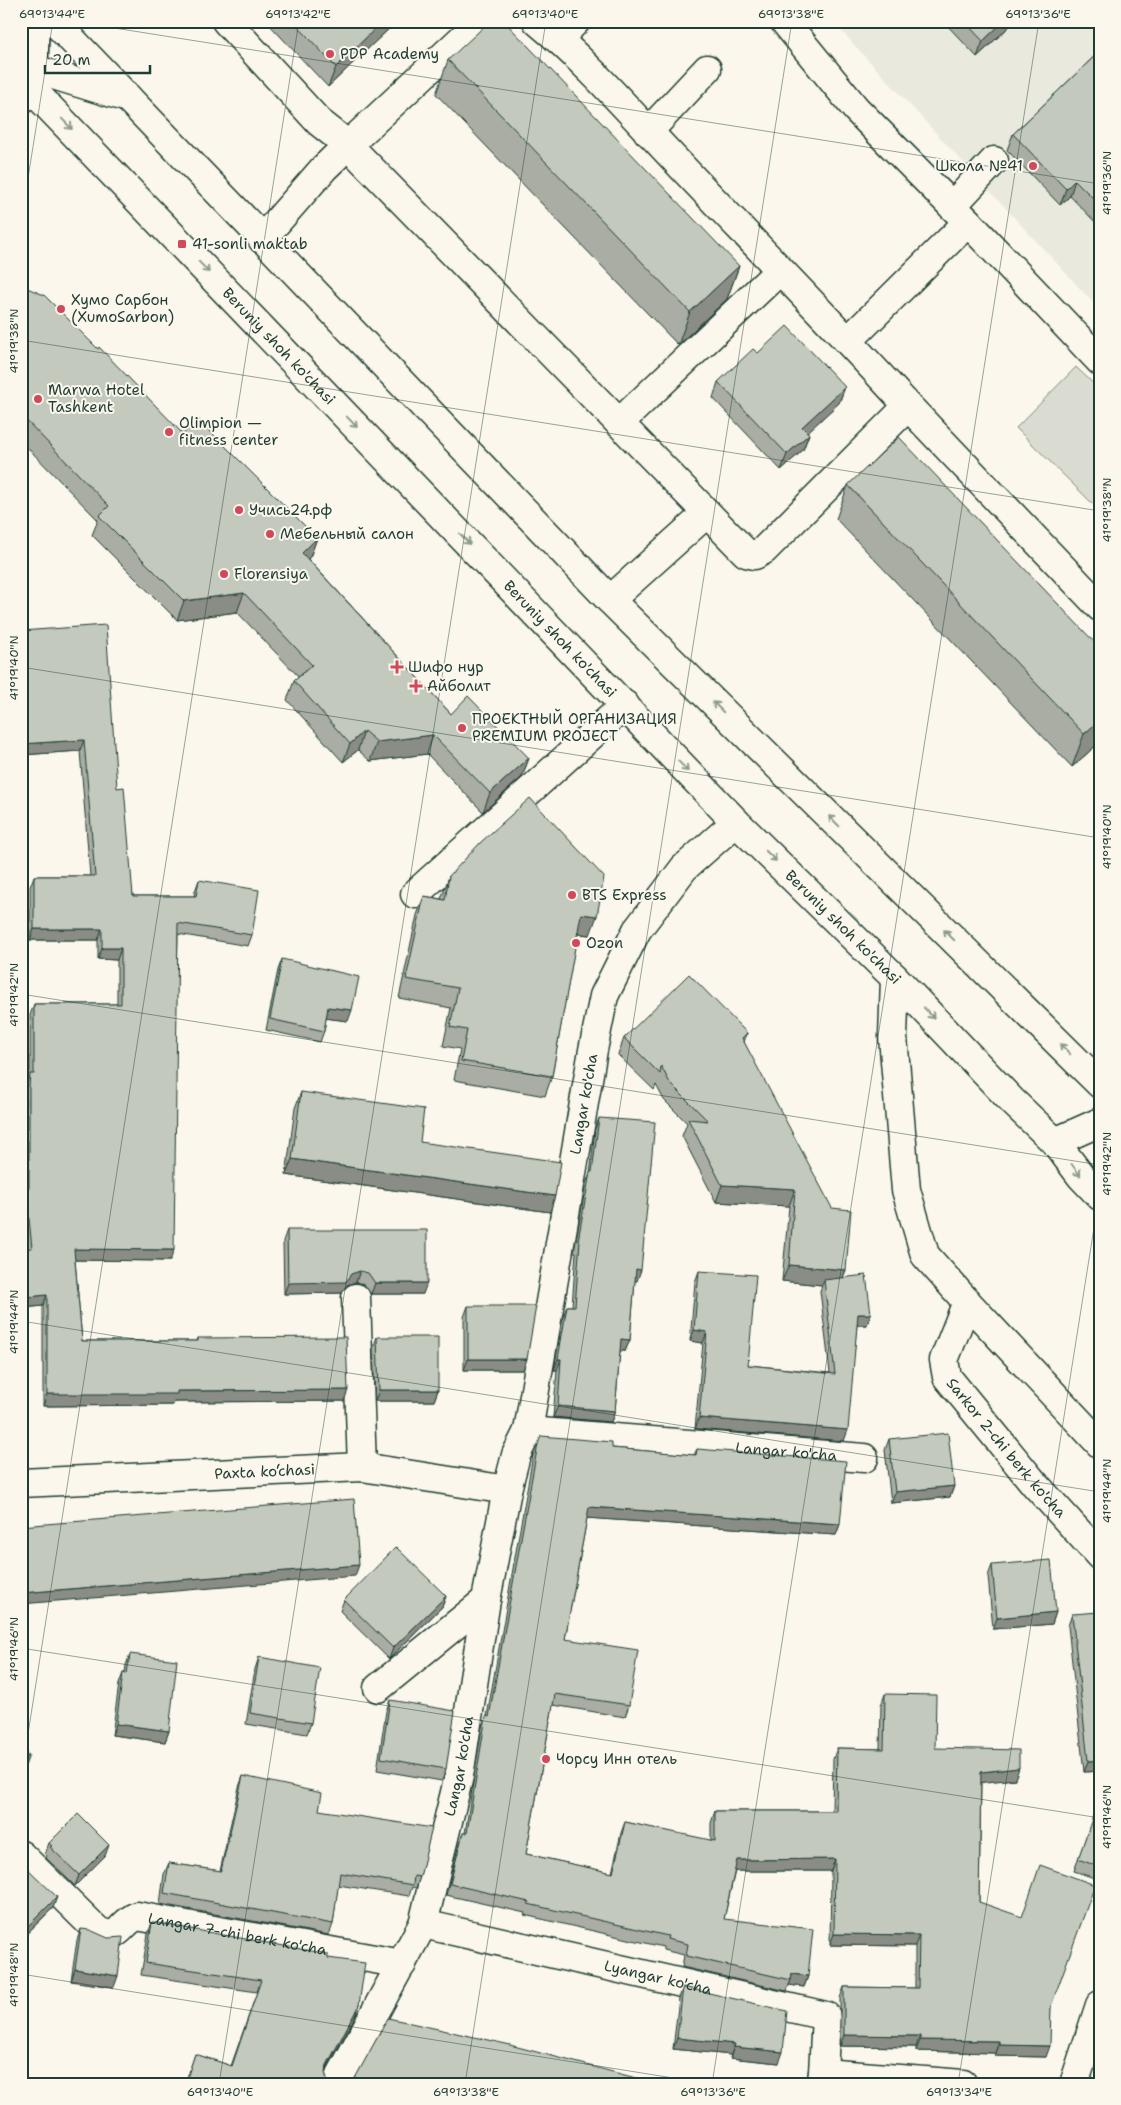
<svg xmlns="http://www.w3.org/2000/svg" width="1121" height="2105" font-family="'Shantell Sans',sans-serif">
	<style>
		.built { fill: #eae9de }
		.green { fill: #dbdcd1; stroke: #7d8c82 }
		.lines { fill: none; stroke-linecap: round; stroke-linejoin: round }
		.minor-casing { stroke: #1f3d34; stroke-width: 31 }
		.major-casing { stroke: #1f3d34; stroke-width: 31 }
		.minor { stroke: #fbf7ec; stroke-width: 28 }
		.major { stroke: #fbf7ec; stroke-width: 28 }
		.wall { fill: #a9ada3; stroke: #1f3d34 }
		.shaded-wall { fill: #898d85; stroke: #1f3d34 }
		.building { fill: #c4c9be; stroke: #1f3d34 }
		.oneway { stroke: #8d9a90 }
		.ticks { fill: none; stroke: #1f3d34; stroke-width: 1; stroke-opacity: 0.45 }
		.poi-dot { fill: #d1495b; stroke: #fbf7ec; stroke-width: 2 }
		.labels { text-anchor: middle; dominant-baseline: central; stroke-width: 4; stroke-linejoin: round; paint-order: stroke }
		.poi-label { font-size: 15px; fill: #1f3d34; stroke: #fbf7ec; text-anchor: start }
		.street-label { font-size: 15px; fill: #1f3d34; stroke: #fbf7ec }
		.neatline { fill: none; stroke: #1f3d34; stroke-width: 2 }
		.ticks-label { font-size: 12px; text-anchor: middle; fill: #1f3d34 }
	</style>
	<rect width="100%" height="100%" fill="#fbf7ec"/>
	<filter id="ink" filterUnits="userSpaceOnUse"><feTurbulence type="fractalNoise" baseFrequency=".02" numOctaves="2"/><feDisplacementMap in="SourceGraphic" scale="10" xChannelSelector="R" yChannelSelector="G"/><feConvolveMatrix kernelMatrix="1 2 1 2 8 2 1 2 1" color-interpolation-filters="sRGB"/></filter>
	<g filter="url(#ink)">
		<path class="built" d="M832 21H1100V310Z"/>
		<path class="green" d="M1076 367 1100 390V511L1016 428Z"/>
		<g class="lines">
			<g class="minor-casing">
				<g id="minor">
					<path d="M226 21 319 122 348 145 324 168 262 239"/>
					<path d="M481 21 348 145 746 553 755 555 764 550 908 406C834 325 757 246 681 166 634 117 589 64 537 21"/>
					<path d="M784 21 856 109 968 222 1100 361"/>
					<path d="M558 39 576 21"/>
					<path d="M21 65 128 98"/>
					<path d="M21 100 33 89 35 21"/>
					<path d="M648 132 707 69"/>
					<path d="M952 206 994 161"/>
					<path d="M848 341 968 222"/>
					<path d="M908 406 1100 607"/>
					<path d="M619 423 780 270"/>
					<path d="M610 600 707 513"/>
					<path d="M415 894 625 705"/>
					<path d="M895 978 893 1037 906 1190 925 1255 967 1302 1100 1444"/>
					<path d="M356 1298 362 1467"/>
					<path id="s1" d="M967 1302 944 1360 947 1377 1033 1482 1100 1556"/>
					<path id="s2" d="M528 1431 864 1458"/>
					<path id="s3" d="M21 1483 362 1467 507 1490"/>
					<path d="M378 1688 486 1600"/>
					<path id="s4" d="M21 1855 98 1931C121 1942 119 1923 137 1916L402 1964"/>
					<path id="s5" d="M423 1924 826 2016 823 2073 821 2084"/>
					<path d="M823 2073 963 2084"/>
					<path id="s6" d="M336 2084 423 1924 459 1776 486 1600 507 1490 516 1455 528 1431 593 1050 604 996 637 930 684 868 736 822"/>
					<path d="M1074 2084 1100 2005"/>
				</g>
			</g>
			<g class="major-casing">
				<g id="major">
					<path d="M54 21 610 600 1100 1084"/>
					<path id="s7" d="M21 78 736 822 895 978 1012 1101 1055 1142 1081 1176 1100 1196"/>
					<path d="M1055 1142 1100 1122"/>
				</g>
			</g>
			<use href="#minor" class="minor"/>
			<use href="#major" class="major"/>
		</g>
		<g class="wall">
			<path d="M266 21H397L328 87Z"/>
			<path d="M943 21H1015L977 57Z"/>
			<path d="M1100 51V227L1070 196 1060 205 1007 150 1013 134Z"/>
			<path d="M448 60 739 266 727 299 678 345 436 94Z"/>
			<path d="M21 289 183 434 317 538 310 557 308 559 451 714 529 758 522 777 483 812 427 754 370 761 358 750 343 762 287 700 294 681 299 677 237 612 177 620 92 535 98 520 21 441Z"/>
			<path d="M758 353 845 387 839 403 807 432 809 434 803 450 781 470 713 398 718 382Z"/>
			<path d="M848 485 1100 742 1072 767 836 519Z"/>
			<path d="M21 631 117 788 133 896H194L195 891 199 880 252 935 248 946 178 934 170 1261 75 1260 82 1341H197L198 1338 344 1401 174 1402 173 1405 43 1406V1306L23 1308 22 1298 27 1249 22 1200 25 1191V1098L26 1085 30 1074V1015L34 1004H117V960L98 959V940H30V887L34 876H90L80 751 21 755Z"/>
			<path d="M449 876 590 935 577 934 552 1076 545 1096 454 1080 460 1049 443 1046 451 1008 399 998 417 915 424 896 441 899Z"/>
			<path d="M282 959 348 1021 326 1018 324 1031 320 1042 266 1030 278 970Z"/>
			<path d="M747 1033 744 1042 846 1270 843 1277 871 1314 867 1325H857L844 1441 695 1429 703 1343 690 1341 695 1282 699 1271 748 1365 830 1373 820 1291 822 1285 782 1281 789 1206 716 1202 682 1136 687 1123 664 1100 656 1085 654 1090 618 1055 624 1038Z"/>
			<path d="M301 1092 420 1142 550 1212 286 1175 295 1108Z"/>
			<path d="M599 1118 637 1281 635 1280 630 1340 625 1351H620L615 1411 611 1422 553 1417 557 1370H554L563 1317 567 1306H572L576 1252H574L586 1183 590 1174 595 1129Z"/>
			<path d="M287 1230 423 1294H371L364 1284 356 1282 347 1285 342 1293 284 1294 283 1241Z"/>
			<path d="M468 1306 523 1370H464V1317Z"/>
			<path d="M377 1337 438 1390 434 1401H375L373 1348Z"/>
			<path d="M889 1439 954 1486 950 1497 891 1503 885 1450Z"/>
			<path d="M538 1444 612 1448 694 1455 697 1449 840 1524 836 1535 587 1518 565 1639 629 1705 625 1717 553 1705 526 1854 612 1873 621 1833 625 1822 711 1841V1823L715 1811H832L833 1759 837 1748 880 1749 881 1705 885 1694 935 1748 1015 1779 981 1782 979 1902 1051 2006 1046 2057 995 2056V2053L916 2051V2047L840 2046V1998L844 1987 915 1988V1946L830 1945 831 1871H735L724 1919 808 1976 804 1987 789 1985 787 1991 682 1967 684 1955 663 1950V1947L524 1915 525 1913 446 1895 459 1844 463 1833H465L482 1727 487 1716 533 1455Z"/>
			<path d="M992 1565 1056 1612 1052 1624 993 1629 988 1576Z"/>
			<path d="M446 1596 442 1607 389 1659 340 1611 344 1600Z"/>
			<path d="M1072 1614 1100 1771 1084 1772 1068 1626Z"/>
			<path d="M130 1654 169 1731 165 1742 112 1735 119 1684 123 1673H125L126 1665Z"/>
			<path d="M259 1657 311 1723 307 1734 246 1724 255 1669Z"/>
			<path d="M390 1700 446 1769 442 1781 377 1770 386 1711Z"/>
			<path d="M243 1776 319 1810 420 1877 416 1888 412 1887 409 1896 338 1885 333 1924 329 1935 160 1904 164 1874 169 1863 220 1871 239 1787Z"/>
			<path d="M1096 1808 1100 1810V1880L1074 1871Z"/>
			<path d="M49 1843 105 1856 75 1886 46 1858 47 1856 45 1854Z"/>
			<path d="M21 1875 53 1908 21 1939Z"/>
			<path d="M152 1922 328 1958 359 2005 355 2017 325 2072 327 2080 331 2084H185L195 2054 231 2066 257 1992 141 1975 148 1934Z"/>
			<path d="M81 1929 114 1987 71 1981 77 1940Z"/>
			<path d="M683 1987 779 2063 730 2058 731 2055 673 2049 679 1998Z"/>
			<path d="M1100 2065V2084H1094Z"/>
		</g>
		<g class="shaded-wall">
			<path d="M383 21H397L328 87 336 67Z"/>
			<path d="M1004 21H1015L977 57 983 41Z"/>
			<path d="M1075 180 1070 196 1060 205 1066 189Z"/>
			<path d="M739 266 727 299 678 345 690 312Z"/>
			<path d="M845 387 839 403 796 443 802 427Z"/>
			<path d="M809 434 803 450 781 470 787 454Z"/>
			<path d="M317 538 310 557 295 572 302 553Z"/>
			<path d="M244 593 237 612 177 620 184 601Z"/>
			<path d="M1100 720V742L1072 767 1084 734Z"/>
			<path d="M364 731 358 750 343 762 350 744Z"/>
			<path d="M433 735 427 754 370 761 377 742Z"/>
			<path d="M84 740 80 751 21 755V744Z"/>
			<path d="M529 758 522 777 483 812 490 793Z"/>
			<path d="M581 914 597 916 590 935 574 933Z"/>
			<path d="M34 929H102L98 940H30Z"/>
			<path d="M102 948H121L117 960 98 959Z"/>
			<path d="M328 1007 352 1010 348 1021 324 1018Z"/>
			<path d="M747 1033 741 1050 742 1038Z"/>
			<path d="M292 1159 555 1196 550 1212 286 1175Z"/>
			<path d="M722 1185 795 1189 789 1206 716 1202Z"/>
			<path d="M74 1249 174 1250 170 1261 70 1260Z"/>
			<path d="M789 1265 846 1270 840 1286 824 1280 822 1285 782 1281Z"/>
			<path d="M636 1269 641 1270 637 1281 632 1280Z"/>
			<path d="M360 1271 356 1282 347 1285 342 1293 284 1294 288 1283Z"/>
			<path d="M375 1283H427L423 1294H371Z"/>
			<path d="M21 1287H26L22 1298H21Z"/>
			<path d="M47 1295 43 1306 23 1308 27 1297Z"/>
			<path d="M858 1314H871L867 1325H854Z"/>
			<path d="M694 1330 707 1332 703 1343 690 1341Z"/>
			<path d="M621 1339 630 1340 625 1351 617 1350Z"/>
			<path d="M468 1359H527L523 1370H464Z"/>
			<path d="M558 1359H561L557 1370H554Z"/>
			<path d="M348 1390 344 1401 174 1402 173 1405 43 1406 47 1394 177 1391Z"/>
			<path d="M379 1390H438L434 1401H375Z"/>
			<path d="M558 1406 615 1411 611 1422 553 1417Z"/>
			<path d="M699 1418 848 1430 844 1441 695 1429Z"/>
			<path d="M954 1486 950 1497 891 1503 895 1492Z"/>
			<path d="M589 1507 840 1524 836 1535 585 1518Z"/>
			<path d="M359 1565 355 1576 21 1604V1593Z"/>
			<path d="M446 1596 442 1607 389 1659 393 1648Z"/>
			<path d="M1056 1612 1052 1624 993 1629 997 1618Z"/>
			<path d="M116 1724 169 1731 165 1742 112 1735Z"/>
			<path d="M29 1755 25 1766 21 1769V1762Z"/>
			<path d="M1100 1760V1771L1084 1772 1088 1761Z"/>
			<path d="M1019 1768 1015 1779 977 1783 981 1772Z"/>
			<path d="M109 1845 105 1856 75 1886 79 1875Z"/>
			<path d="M835 1859 831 1871H733L737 1860Z"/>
			<path d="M57 1897 53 1908 21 1939 24 1930Z"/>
			<path d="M834 1934 919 1935 915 1946 830 1945Z"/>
			<path d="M75 1969 118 1976 114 1987 71 1981Z"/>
			<path d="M792 1974 808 1976 804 1987 789 1985 791 1980Z"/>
			<path d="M359 2005 355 2017 322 2077 327 2065Z"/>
			<path d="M844 2035 920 2036 916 2047 840 2046Z"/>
			<path d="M677 2038 735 2044 731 2055 673 2049Z"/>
			<path d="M920 2040 999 2041 995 2053 916 2051Z"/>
			<path d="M999 2045 1050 2046 1046 2057 995 2056Z"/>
			<path d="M734 2047 783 2052 779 2063 730 2058Z"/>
		</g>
		<g class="building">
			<path d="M293 21H383L336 67Z"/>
			<path d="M490 21H504L739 266 690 312 448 60Z"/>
			<path d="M964 21H1004L983 41Z"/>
			<path d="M1100 51V205L1075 180 1066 189 1013 134Z"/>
			<path d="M27 288 44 295 98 349 99 347 183 434 198 419 317 538 302 553 451 714 468 696 529 758 490 793 433 735 377 742 364 731 350 744 294 681 312 665 244 593 184 601 99 516 109 506 21 415V289Z"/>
			<path d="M787 326 845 387 802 427 809 434 787 454 718 382 753 349 758 353Z"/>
			<path d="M899 437 1100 648V720L1084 734 848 485Z"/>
			<path d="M106 625 117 788 124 787 133 896H196L199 880 259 890 252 935 178 923 174 1250 74 1249 82 1341H198V1338L346 1337 348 1390 177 1391V1394H47V1295L27 1297 26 1287H21V1249L32 1248 26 1189 29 1188V1087L30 1074H34V1004H121V948H102V929H34V876H95L84 740 21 744V631Z"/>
			<path d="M530 798 604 877 597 916 581 914 552 1076 461 1061 467 1030 450 1027 458 988 406 979 424 896 445 900 449 876 481 842Z"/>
			<path d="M282 959 359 977 352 1010 328 1007 324 1031 270 1019Z"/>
			<path d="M689 974 747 1033 742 1038 832 1208 851 1210 846 1270 789 1265 795 1189 722 1185 688 1119 708 1121 670 1083 661 1066 660 1074 624 1038Z"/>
			<path d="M301 1092 424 1109 420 1142 561 1162 555 1196 292 1159Z"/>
			<path d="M599 1118 655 1122 641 1270 636 1269 630 1340 621 1339 615 1411 558 1406 561 1359H558L567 1306H575L580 1241H578L590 1172H592Z"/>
			<path d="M287 1230H427V1283H375L368 1273 360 1271 351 1274 346 1282 288 1283Z"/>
			<path d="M699 1271 756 1275 748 1365 835 1374 824 1280 866 1275 871 1314H858L848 1430 699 1418 707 1332 694 1330Z"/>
			<path d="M468 1306H536L527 1359H468Z"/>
			<path d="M377 1337H438V1390H379Z"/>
			<path d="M948 1433 954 1486 895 1492 889 1439Z"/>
			<path d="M541 1436 612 1442V1448L696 1455 697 1449 846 1461 840 1524 589 1507 565 1639 638 1650 629 1705 555 1694 526 1854 613 1873 625 1822 715 1841V1811H836L837 1748 884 1749 885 1694 936 1695 935 1748 1019 1750V1768L981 1772 979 1902 1022 1917 1040 1865 1095 1885 1051 2006 1050 2046 999 2045V2041L920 2040V2036L844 2035V1987L918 1988 919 1935 834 1934 835 1859 737 1860 724 1919 813 1929 808 1976 792 1974 791 1980 686 1956 688 1944 667 1939 668 1936 528 1904 529 1902 450 1884 463 1833H467L486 1716 489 1717 538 1444Z"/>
			<path d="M354 1499 359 1565 21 1593V1526Z"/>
			<path d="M396 1547 446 1596 393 1648 344 1600Z"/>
			<path d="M1051 1560 1056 1612 997 1618 992 1565Z"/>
			<path d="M1100 1612V1760L1088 1761 1072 1614Z"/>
			<path d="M130 1654 177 1660 169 1731 116 1724 123 1673 127 1674Z"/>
			<path d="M259 1657 320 1668 311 1723 250 1713Z"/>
			<path d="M390 1700 455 1711 446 1769 381 1758Z"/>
			<path d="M21 1747 29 1755 21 1762Z"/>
			<path d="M243 1776 322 1793 319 1810 432 1828 420 1877 414 1876 413 1885 340 1873 333 1924 164 1893 169 1863 221 1871Z"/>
			<path d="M1096 1808 1100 1810V1867L1078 1859Z"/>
			<path d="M78 1814 109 1845 79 1875 50 1847 52 1846 49 1843Z"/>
			<path d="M28 1869 57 1897 24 1930 21 1927V1875Z"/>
			<path d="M152 1922 328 1954V1958L365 1963 359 2005 327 2065 325 2072 327 2080 331 2084H185L195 2054 232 2066 261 1980 146 1963Z"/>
			<path d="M81 1929 90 1930 108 1938 123 1937 118 1976 75 1969Z"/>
			<path d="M683 1987 787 2011 783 2052 734 2047 735 2044 677 2038Z"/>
			<path d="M388 2018 506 2044 659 2084H409L400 2082 399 2084H350L354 2080Z"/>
			<path d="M1100 2066V2077L1097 2076Z"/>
		</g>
		<defs><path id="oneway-shaft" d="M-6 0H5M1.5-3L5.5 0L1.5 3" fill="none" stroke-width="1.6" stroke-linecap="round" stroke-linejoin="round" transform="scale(1.25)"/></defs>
		<g class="oneway">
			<use href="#oneway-shaft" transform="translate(67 124) rotate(46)"/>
			<use href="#oneway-shaft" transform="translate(204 267) rotate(46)"/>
			<use href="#oneway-shaft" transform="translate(352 422) rotate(46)"/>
			<use href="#oneway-shaft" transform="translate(465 539) rotate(46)"/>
			<use href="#oneway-shaft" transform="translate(718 707) rotate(-135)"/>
			<use href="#oneway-shaft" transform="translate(683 766) rotate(46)"/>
			<use href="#oneway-shaft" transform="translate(834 821) rotate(-135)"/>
			<use href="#oneway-shaft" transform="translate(771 856) rotate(44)"/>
			<use href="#oneway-shaft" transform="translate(949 935) rotate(-135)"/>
			<use href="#oneway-shaft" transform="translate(929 1013) rotate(47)"/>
			<use href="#oneway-shaft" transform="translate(1065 1049) rotate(-135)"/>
			<use href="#oneway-shaft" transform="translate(1076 1170) rotate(53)"/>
		</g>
	</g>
	<path class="ticks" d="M70 21 1100 184M21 222 53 21M21 340 1100 511M21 667 1100 838M21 994 1100 1165M21 1321 1100 1492M21 1648 1100 1818M21 1778 299 21M21 1974 711 2084M219 2084 546 21M465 2084 792 21M712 2084 1039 21M958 2084 1100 1190"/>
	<g class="poi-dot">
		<circle cx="330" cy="54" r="5"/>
		<circle cx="1033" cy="166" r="5"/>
		<rect x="177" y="239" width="10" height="10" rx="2.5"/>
		<circle cx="61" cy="309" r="5"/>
		<circle cx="38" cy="399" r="5"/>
		<circle cx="169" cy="432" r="5"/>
		<circle cx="239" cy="510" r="5"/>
		<circle cx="270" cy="534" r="5"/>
		<circle cx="224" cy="574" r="5"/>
		<path d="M394.5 659.5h5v5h5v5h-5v5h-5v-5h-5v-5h5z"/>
		<path d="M413.5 678.5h5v5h5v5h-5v5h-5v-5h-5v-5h5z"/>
		<circle cx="462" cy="728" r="5"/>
		<circle cx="572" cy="895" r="5"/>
		<circle cx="576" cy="943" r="5"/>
		<circle cx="546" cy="1759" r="5"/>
	</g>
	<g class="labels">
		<g class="poi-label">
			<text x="340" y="54">PDP Academy</text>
			<text x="1023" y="166" text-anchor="end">Школа №41</text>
			<text x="192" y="244">41-sonli maktab</text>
			<text x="71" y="300">Хумо Сарбон<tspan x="71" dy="17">(XumoSarbon)</tspan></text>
			<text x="48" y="390">Marwa Hotel<tspan x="48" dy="17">Tashkent</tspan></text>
			<text x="179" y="423">Olimpion —<tspan x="179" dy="17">fitness center</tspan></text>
			<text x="249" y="510">Учись24.рф</text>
			<text x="280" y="534">Мебельный салон</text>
			<text x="234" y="574">Florensiya</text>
			<text x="408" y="667">Шифо нур</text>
			<text x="427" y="686">Айболит</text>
			<text x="472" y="719">ПРОЕКТНЫЙ ОРГАНИЗАЦИЯ<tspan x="472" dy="17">PREMIUM PROJECT</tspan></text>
			<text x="582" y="895">BTS Express</text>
			<text x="586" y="943">Ozon</text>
			<text x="556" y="1759">Чорсу Инн отель</text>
		</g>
		<g class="street-label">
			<text stroke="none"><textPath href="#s7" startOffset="372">Beruniy shoh ko'chasi</textPath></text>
			<text stroke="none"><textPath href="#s7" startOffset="778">Beruniy shoh ko'chasi</textPath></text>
			<text stroke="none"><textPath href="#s7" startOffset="1182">Beruniy shoh ko'chasi</textPath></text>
			<text stroke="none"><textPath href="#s6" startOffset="1019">Langar ko'cha</textPath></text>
			<text stroke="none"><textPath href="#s1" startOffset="172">Sarkor 2-chi berk ko'cha</textPath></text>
			<text stroke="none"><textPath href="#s2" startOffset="259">Langar ko'cha</textPath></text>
			<text stroke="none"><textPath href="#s3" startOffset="244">Paxta ko‘chasi</textPath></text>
			<text stroke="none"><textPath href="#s6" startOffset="344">Langar ko'cha</textPath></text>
			<text stroke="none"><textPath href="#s4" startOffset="256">Langar 7-chi berk ko'cha</textPath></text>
			<text stroke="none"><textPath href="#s5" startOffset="241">Lyangar ko'cha</textPath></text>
		</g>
	</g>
	<rect width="1121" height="2105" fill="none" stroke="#fbf7ec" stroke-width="55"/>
	<path d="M45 65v8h105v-8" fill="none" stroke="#1f3d34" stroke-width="2.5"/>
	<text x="52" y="65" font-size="15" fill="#1f3d34" stroke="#fbf7ec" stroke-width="4" paint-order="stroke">20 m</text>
	<rect x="28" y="28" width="1066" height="2050" class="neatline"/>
	<g class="ticks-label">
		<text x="52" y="18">69°13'44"E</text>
		<text x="298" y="18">69°13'42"E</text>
		<text x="545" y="18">69°13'40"E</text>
		<text x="791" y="18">69°13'38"E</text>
		<text x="1038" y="18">69°13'36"E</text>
		<text transform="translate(1107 183) rotate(-90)" y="4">41°19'36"N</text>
		<text transform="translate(14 341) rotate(-90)" y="4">41°19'38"N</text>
		<text transform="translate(1107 510) rotate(-90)" y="4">41°19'38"N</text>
		<text transform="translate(14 668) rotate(-90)" y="4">41°19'40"N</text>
		<text transform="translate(1107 837) rotate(-90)" y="4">41°19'40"N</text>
		<text transform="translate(14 995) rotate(-90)" y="4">41°19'42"N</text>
		<text transform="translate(1107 1164) rotate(-90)" y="4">41°19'42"N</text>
		<text transform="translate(14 1322) rotate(-90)" y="4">41°19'44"N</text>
		<text transform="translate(1107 1491) rotate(-90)" y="4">41°19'44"N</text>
		<text transform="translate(14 1649) rotate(-90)" y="4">41°19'46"N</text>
		<text transform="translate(1107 1817) rotate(-90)" y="4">41°19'46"N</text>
		<text transform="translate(14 1975) rotate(-90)" y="4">41°19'48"N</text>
		<text x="220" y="2096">69°13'40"E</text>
		<text x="466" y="2096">69°13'38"E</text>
		<text x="713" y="2096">69°13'36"E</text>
		<text x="959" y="2096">69°13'34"E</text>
	</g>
</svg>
